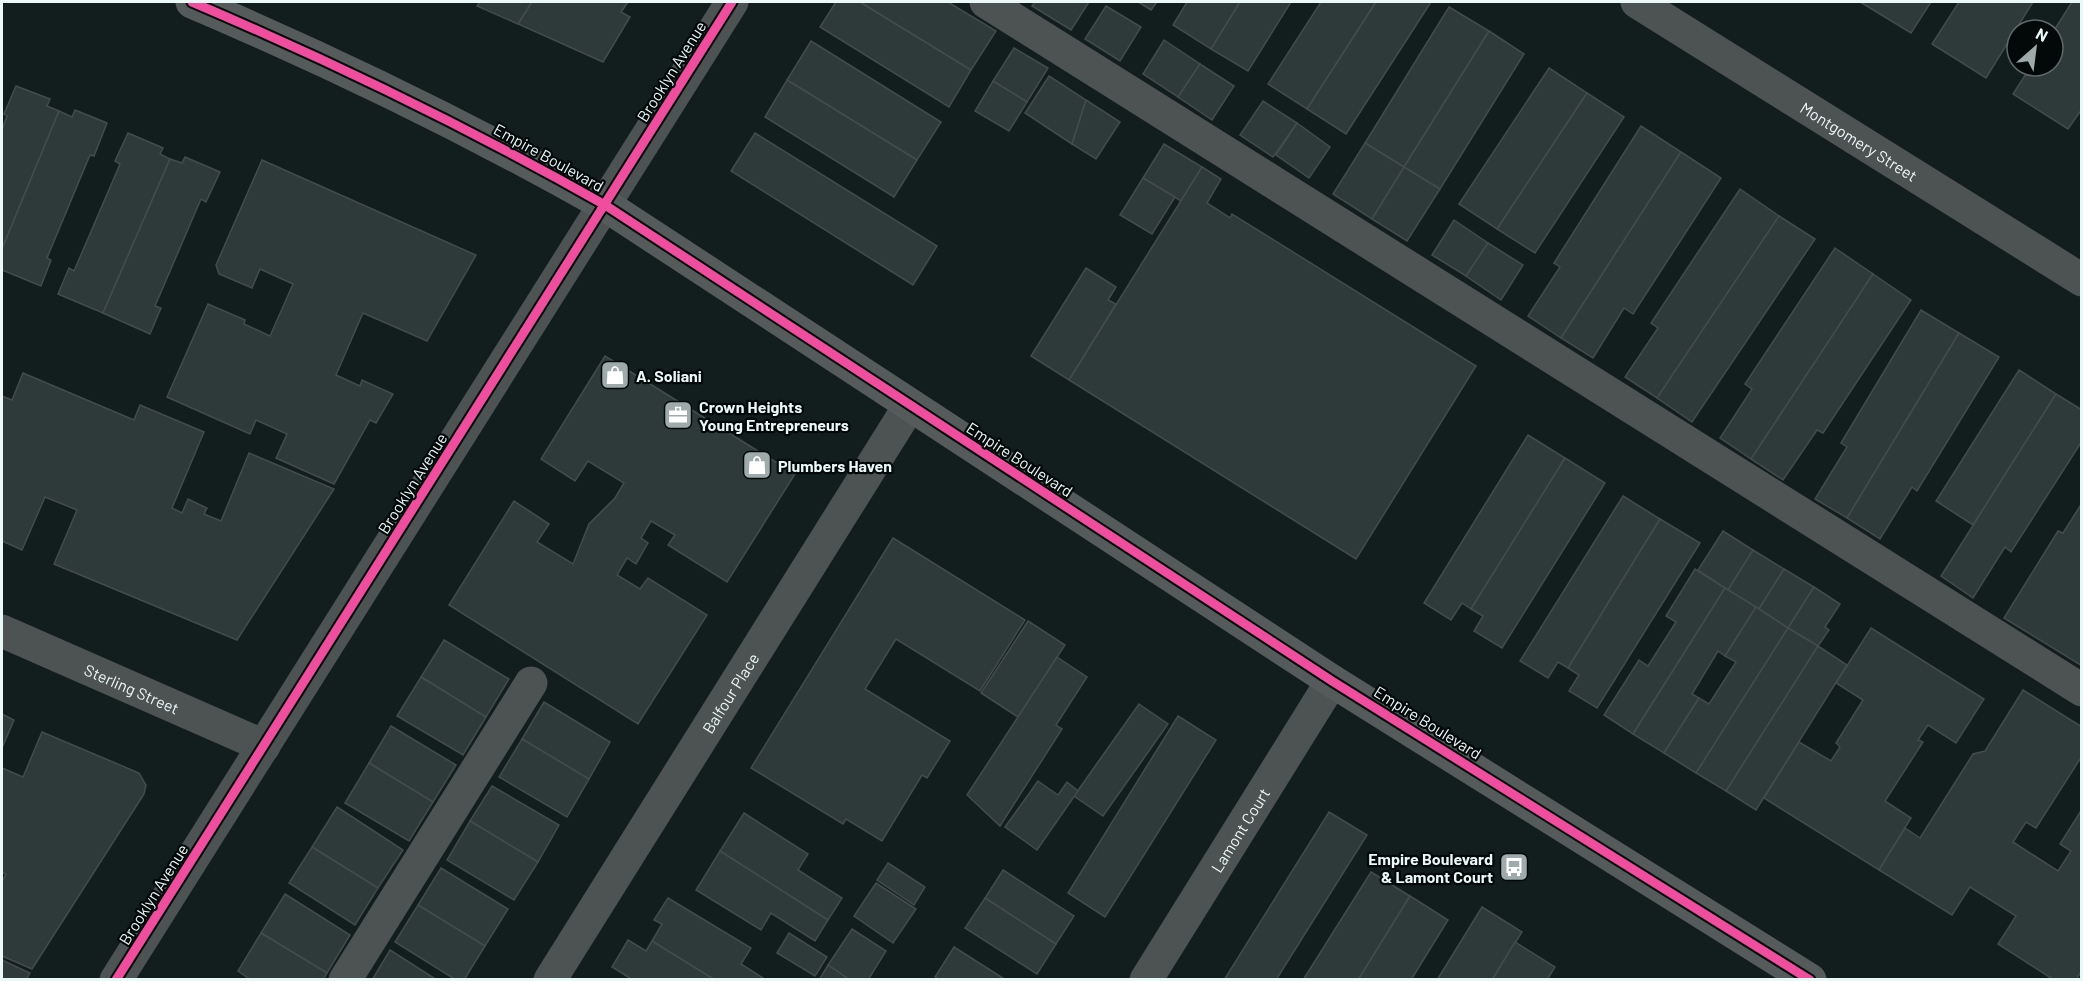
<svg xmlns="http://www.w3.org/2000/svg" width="2083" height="981" font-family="Barlow,sans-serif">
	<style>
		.building { fill: #2e3a3a; stroke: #434b4b; stroke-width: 1.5 }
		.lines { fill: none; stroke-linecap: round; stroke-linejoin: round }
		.minor { stroke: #4d5252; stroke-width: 33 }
		.major { stroke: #555b5b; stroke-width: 33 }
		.cycleway-casing { stroke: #030909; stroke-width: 13 }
		.cycleway { stroke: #ef4d9e; stroke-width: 9 }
		.labels { text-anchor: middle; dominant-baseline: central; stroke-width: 4.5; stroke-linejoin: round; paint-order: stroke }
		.street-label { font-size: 16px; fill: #ebf8f8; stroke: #030909 }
		.poi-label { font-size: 16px; font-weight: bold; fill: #ebf8f8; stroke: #030909; text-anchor: start }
	</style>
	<rect width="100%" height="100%" fill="#121d1d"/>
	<g class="building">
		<path d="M480 2H532L518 24 477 6Z"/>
		<path d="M532 2H628L621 12 630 17 603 62 518 24Z"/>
		<path d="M836 2H860L971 70 949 107 820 27Z"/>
		<path d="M860 2H948L996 31 971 70Z"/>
		<path d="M1035 2H1089L1071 30 1032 6Z"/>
		<path d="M1138 2H1157L1151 10Z"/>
		<path d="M1187 2H1240L1211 49 1173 25Z"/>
		<path d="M1240 2H1291L1248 71 1211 49Z"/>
		<path d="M1321 2H1376L1307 109 1268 84Z"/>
		<path d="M1376 2H1431L1346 134 1307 109Z"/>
		<path d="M1860 2H1931L1911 33Z"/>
		<path d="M1959 2H2033L1986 78 1932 44Z"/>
		<path d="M2072 2H2082V109L2068 129 2013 94 2031 66H2053V32Z"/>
		<path d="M1106 6 1141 27 1120 61 1085 39Z"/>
		<path d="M1449 7 1489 31 1404 167 1365 143Z"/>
		<path d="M1489 31 1524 54 1440 189 1404 167Z"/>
		<path d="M1164 40 1200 64 1178 97 1143 74Z"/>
		<path d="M811 41 941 122 917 160 787 80Z"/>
		<path d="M1014 48 1048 68 1027 102 993 81Z"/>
		<path d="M1200 64 1234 86 1212 120 1178 97Z"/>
		<path d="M1549 68 1587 93 1497 229 1459 204Z"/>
		<path d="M1049 76 1086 100 1072 144 1025 113Z"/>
		<path d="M787 80 917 160 894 197 765 117Z"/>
		<path d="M993 81 1027 102 1009 131 975 111Z"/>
		<path d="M16 86 50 99 47 106 59 111 2 249V130L7 116 4 114Z"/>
		<path d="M1587 93 1624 117 1535 253 1497 229Z"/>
		<path d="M1086 100 1120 122 1096 159 1072 144Z"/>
		<path d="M1263 101 1297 123 1273 157 1240 135Z"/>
		<path d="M75 110 107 123 94 156 90 155 47 258 51 260 41 286 2 270V249L59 111 72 117Z"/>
		<path d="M1297 123 1330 147 1309 178 1276 155Z"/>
		<path d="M1641 126 1681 152 1561 338 1528 316 1560 267 1554 263Z"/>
		<path d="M128 133 163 148 160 154 170 159 103 313 58 294 69 268 74 271 120 164 115 161Z"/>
		<path d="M755 133 937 246 913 285 731 171Z"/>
		<path d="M1365 143 1404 167 1372 219 1333 194Z"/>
		<path d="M1164 144 1202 167 1181 201 1143 178Z"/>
		<path d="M1681 152 1721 178 1633 314 1624 308 1593 358 1561 338Z"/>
		<path d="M185 157 220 172 206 202 201 199 155 306 161 308 150 334 103 313 170 159 182 163Z"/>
		<path d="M262 160 476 255 427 341 363 313 336 375 360 386 362 380 393 394 376 423 370 420 334 484 276 458 287 434 256 420 250 434 167 397 208 304 245 320 244 324 270 336 293 284 260 269 252 288 219 274 216 265Z"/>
		<path d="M1202 167 1221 179 1207 203 1230 218 1232 214 1476 366 1356 559 1069 380Z"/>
		<path d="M1404 167 1440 189 1407 241 1372 219Z"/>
		<path d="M1143 178 1175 197 1152 234 1120 215Z"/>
		<path d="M1740 189 1779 216 1657 398 1625 377 1658 328 1651 323Z"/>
		<path d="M1779 216 1815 239 1692 422 1657 398Z"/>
		<path d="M1454 220 1488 243 1466 276 1432 255Z"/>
		<path d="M1488 243 1523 265 1501 300 1466 276Z"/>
		<path d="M1835 248 1873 274 1751 459 1720 438 1752 389 1745 384Z"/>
		<path d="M1086 268 1116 287 1108 300 1116 304 1069 380 1031 356Z"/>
		<path d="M1873 274 1911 300 1823 433 1817 430 1783 480 1751 459Z"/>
		<path d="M1921 310 1959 333 1847 518 1815 499 1847 447 1841 443Z"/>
		<path d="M1959 333 1999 357 1917 491 1912 487 1880 539 1847 518Z"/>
		<path d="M605 356 795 474 727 582 668 545 675 535 651 521 641 538 648 543 636 564 627 558 617 575 640 589 648 578 707 615 638 724 449 605 514 501 549 524 537 542 573 564 589 524 615 498 624 483 588 461 575 481 541 459Z"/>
		<path d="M2019 370 2056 394 1973 525 1936 501Z"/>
		<path d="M23 373 134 420 140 405 204 432 172 508 182 513 188 499 207 508 204 514 221 521 249 453 334 489 237 640 54 564 77 510 45 497 22 550 2 541V396L12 400Z"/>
		<path d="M2056 394 2082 410V441L2011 552 2005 547 1973 598 1941 576Z"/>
		<path d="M1528 435 1565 458 1471 609 1462 603 1451 620 1424 603Z"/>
		<path d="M1565 458 1605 483 1502 648 1474 631 1483 616 1471 609Z"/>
		<path d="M1623 496 1660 519 1568 668 1558 662 1548 678 1520 661Z"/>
		<path d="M2082 503V666L2004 618 2058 531 2063 533Z"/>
		<path d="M1660 519 1700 543 1597 708 1569 691 1579 675 1568 668Z"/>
		<path d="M1723 531 1753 550 1728 590 1698 570Z"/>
		<path d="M893 538 1025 620 980 691 896 639 865 689 950 741 927 778 922 775 882 841 846 819 843 824 751 768Z"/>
		<path d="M1753 550 1784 569 1759 609 1728 590Z"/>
		<path d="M1695 569 1725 588 1633 734 1604 715 1639 660 1648 666 1676 622 1666 616Z"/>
		<path d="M1784 569 1814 587 1788 628 1759 609Z"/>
		<path d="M1814 587 1840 604 1825 627 1829 630 1818 646 1788 628Z"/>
		<path d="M1725 588 1756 607 1725 656 1718 651 1692 694 1699 698 1664 753 1633 734Z"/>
		<path d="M1756 607 1788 628 1696 773 1664 753 1699 698 1709 704 1736 662 1725 656Z"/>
		<path d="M1028 621 1065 645 1018 717 981 693Z"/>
		<path d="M1788 628 1818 646 1726 791 1696 773Z"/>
		<path d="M1871 628 1984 699 1956 743 1928 725 1918 740 1923 742 1885 801 1911 818 1879 870 1764 798 1799 742 1831 761 1840 747 1836 743 1863 700 1836 683Z"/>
		<path d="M444 640 509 679 486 717 421 677Z"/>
		<path d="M1818 646 1847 665 1756 810 1726 791Z"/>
		<path d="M1057 657 1087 677 1056 725 1062 729 1000 826 967 795Z"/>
		<path d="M421 677 486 717 463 755 397 716Z"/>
		<path d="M2023 690 2082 727V756L2036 828 2026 822 2013 842 2058 871 2071 851 2060 844 2082 809V970L2076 980H2054L1998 944 2016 916 1970 887 1952 915 1879 870 1905 828 1920 838 1973 754 1985 751Z"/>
		<path d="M544 702 610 742 589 779 522 739Z"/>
		<path d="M1139 704 1168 724 1103 816 1074 796Z"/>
		<path d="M2 714 14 720 2 748Z"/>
		<path d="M1178 716 1216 740 1105 917 1068 893Z"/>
		<path d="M391 726 456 765 433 802 369 763Z"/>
		<path d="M42 732 139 773 146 785 144 794 32 969 2 956V882L6 874 2 872V768L23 777Z"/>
		<path d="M522 739 589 779 567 817 499 777Z"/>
		<path d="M369 763 433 802 409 841 345 803Z"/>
		<path d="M1038 781 1058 795 1067 782 1078 791 1037 850 1005 827Z"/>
		<path d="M492 786 559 825 538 862 470 821Z"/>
		<path d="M337 807 403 850 378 888 312 847Z"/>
		<path d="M1329 812 1367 835 1276 980H1224Z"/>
		<path d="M744 813 808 854 798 870 842 898 828 920 720 851Z"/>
		<path d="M470 821 538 862 514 900 447 860Z"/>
		<path d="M312 847 378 888 355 925 289 883Z"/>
		<path d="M720 851 828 920 815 941 771 913 761 930 696 890Z"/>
		<path d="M888 863 925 887 914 905 877 880Z"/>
		<path d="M441 868 508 909 485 946 418 905Z"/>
		<path d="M1003 870 1074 916 1056 944 985 898Z"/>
		<path d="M1371 872 1410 896 1358 980H1303Z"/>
		<path d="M876 883 916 909 893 943 854 916Z"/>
		<path d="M285 894 350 935 327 973 261 933Z"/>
		<path d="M1410 896 1448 920 1411 980H1358Z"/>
		<path d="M668 898 751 948 741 964 766 980H715L652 941 662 924 654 920Z"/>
		<path d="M985 898 1056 944 1037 974 965 928Z"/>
		<path d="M418 905 485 946 464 980H456L395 942Z"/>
		<path d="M1482 907 1522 932 1492 980H1437Z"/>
		<path d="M852 929 886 951 868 980H850L828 965Z"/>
		<path d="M261 933 327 973 323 980H251L238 971Z"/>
		<path d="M789 933 827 957 815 976 777 953Z"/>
		<path d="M628 940 646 951 652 941 715 980H633L612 967Z"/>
		<path d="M1515 942 1555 967 1547 980H1492Z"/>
		<path d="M954 947 1006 980H940L935 977Z"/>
		<path d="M390 950 437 980H372Z"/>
		<path d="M2 960 30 973 26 980H2Z"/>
		<path d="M828 965 850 980H819Z"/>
	</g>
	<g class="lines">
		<g class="minor">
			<path d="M986 2 2082 690"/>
			<path id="s1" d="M1637 2 2082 280"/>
			<path id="s2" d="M2 631 264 746"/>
			<path d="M116 980 732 2"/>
			<path d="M345 980 531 683"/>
			<path id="s3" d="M550 980 910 405"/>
			<path id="s4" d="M1146 980 1332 681"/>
		</g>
		<path class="major" d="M192 2C333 62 471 129 605 205L1332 681 1810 980"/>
		<g class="cycleway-casing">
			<g id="cycleway">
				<path d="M192 2C333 62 471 129 605 205L1332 681 1810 980"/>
				<path d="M116 980 732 2"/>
			</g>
		</g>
		<use href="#cycleway" class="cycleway"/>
	</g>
	<defs>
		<g id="shop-square" transform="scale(1.5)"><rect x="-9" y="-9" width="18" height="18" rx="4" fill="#9fabab" stroke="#030909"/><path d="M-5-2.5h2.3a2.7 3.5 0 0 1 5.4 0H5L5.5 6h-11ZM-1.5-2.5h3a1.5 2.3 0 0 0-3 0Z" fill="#fff"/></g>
		<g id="office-square" transform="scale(1.5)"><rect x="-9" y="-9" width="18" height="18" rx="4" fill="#9fabab" stroke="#030909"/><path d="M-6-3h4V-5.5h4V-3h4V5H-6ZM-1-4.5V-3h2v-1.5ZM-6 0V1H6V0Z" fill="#fff"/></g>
		<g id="bus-square" transform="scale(1.5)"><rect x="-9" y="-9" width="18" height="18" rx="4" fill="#9fabab" stroke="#030909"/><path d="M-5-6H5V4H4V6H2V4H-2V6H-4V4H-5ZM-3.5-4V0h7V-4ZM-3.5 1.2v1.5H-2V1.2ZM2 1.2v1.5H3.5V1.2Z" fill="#fff"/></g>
	</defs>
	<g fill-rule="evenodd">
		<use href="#shop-square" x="615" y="375"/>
		<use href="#office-square" x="678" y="415"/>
		<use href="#shop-square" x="757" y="465"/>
		<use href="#bus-square" x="1514" y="867"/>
	</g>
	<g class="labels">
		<g class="street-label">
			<text transform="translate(671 71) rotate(-58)">Brooklyn Avenue</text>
			<text stroke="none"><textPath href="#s1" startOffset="262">Montgomery Street</textPath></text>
			<text transform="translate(549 157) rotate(29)">Empire Boulevard</text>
			<text transform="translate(1020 459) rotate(33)">Empire Boulevard</text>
			<text transform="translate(412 483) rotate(-58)">Brooklyn Avenue</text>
			<text stroke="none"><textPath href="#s2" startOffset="142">Sterling Street</textPath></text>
			<text stroke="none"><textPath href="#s3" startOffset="339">Balfour Place</textPath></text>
			<text transform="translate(1428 722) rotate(32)">Empire Boulevard</text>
			<text stroke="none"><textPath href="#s4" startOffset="177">Lamont Court</textPath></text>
			<text transform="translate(153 894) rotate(-58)">Brooklyn Avenue</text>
		</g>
		<g class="poi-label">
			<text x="636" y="375">A. Soliani</text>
			<text x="699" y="406">Crown Heights<tspan x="699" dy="18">Young Entrepreneurs</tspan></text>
			<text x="778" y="465">Plumbers Haven</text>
			<text x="1493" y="858" text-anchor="end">Empire Boulevard<tspan x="1493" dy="18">&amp; Lamont Court</tspan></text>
		</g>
	</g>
	<rect width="2083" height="981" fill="none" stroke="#ebf8f8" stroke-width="6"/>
	<g transform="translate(2035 48) rotate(28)"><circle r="28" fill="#030909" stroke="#606969" stroke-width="1.5"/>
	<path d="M0-4.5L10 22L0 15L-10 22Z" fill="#9fabab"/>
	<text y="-9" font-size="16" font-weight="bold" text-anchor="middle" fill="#ebf8f8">N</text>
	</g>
</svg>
